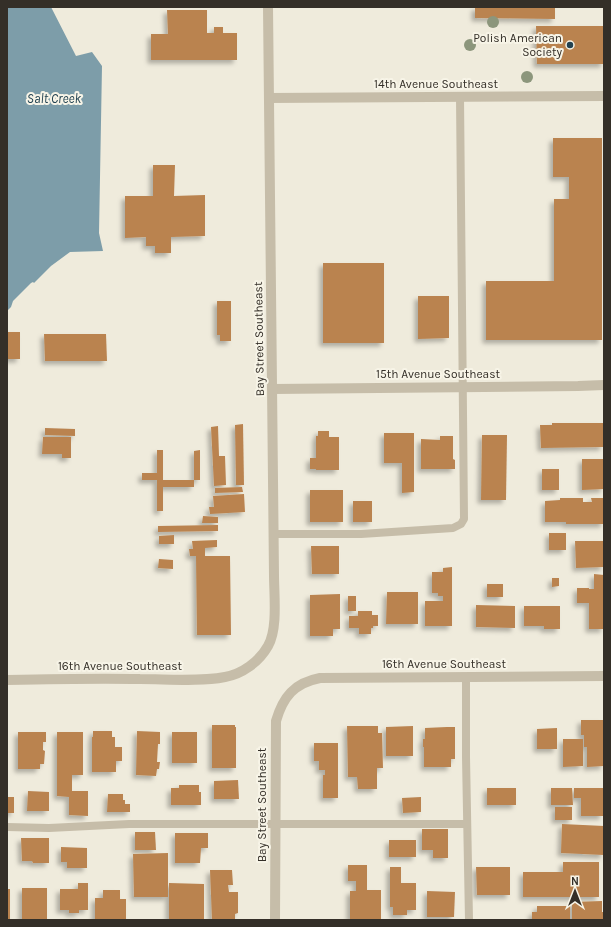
<svg xmlns="http://www.w3.org/2000/svg" width="611" height="927" font-family="Karla,sans-serif">
	<style>
		.water { fill: #7d9da9 }
		.building { fill: #ba834f; filter: url(#shadow) }
		.lines { fill: none; stroke-linecap: round; stroke-linejoin: round }
		.lane { stroke: #c6bda9; stroke-width: 8 }
		.street { stroke: #c6bda9; stroke-width: 10 }
		.tree { fill: #8c967c }
		.poi-dot { fill: #224251; stroke: #f7f4e7; stroke-width: 1.5 }
		.labels { text-anchor: middle; dominant-baseline: central; stroke-width: 4; stroke-linejoin: round; paint-order: stroke }
		.poi-label { font-size: 12px; fill: #342f28; stroke: #f7f4e7; text-anchor: end }
		.street-label { font-size: 12px; fill: #342f28; stroke: #f7f4e7 }
		.water-label { font-size: 13px; font-style: italic; fill: #224251; stroke: #f7f4e7 }
	</style>
	<defs>
		<filter id="shadow"><feDropShadow dx="-3.5" dy="3.5" stdDeviation="2" flood-color="#0004"/></filter>
	</defs>
	<rect width="100%" height="100%" fill="#efebdc"/>
	<path class="water" d="M7 7H51L76 56 92 52 102 66 99 233 103 251 70 252 51 266 34 283 33 282 31 283 13 301 11 307 7 311Z"/>
	<g class="building">
		<path d="M475 7H555V19L475 18Z"/>
		<path d="M167 10H207V33H214V27H223V33H237V60H151V34H168Z"/>
		<path d="M536 26H604V64H537Z"/>
		<path d="M553 138H602V340H486V281H554V199H569V177H553Z"/>
		<path d="M153 165H175L174 196 205 195V236L171 237V253H155V246H146V237L125 238V196H153Z"/>
		<rect x="323" y="263" width="61" height="80"/>
		<path d="M418 296H449V338L418 339Z"/>
		<path d="M217 301H231V341H220V335H217Z"/>
		<rect x="7" y="332" width="13" height="27"/>
		<path d="M44 334H106L107 361H45Z"/>
		<path d="M552 423H603V426H604V444H603V447L541 448 540 425H552Z"/>
		<path d="M243 424 244 485H236L235 425Z"/>
		<path d="M218 426 219 456H225L226 485 214 486 211 427Z"/>
		<path d="M45 428 75 429V436L45 435Z"/>
		<path d="M318 431H329V437H339V470H316V469H310V458H316V436H318Z"/>
		<path d="M384 433H414V492L402 493V463H384Z"/>
		<path d="M482 435H507L506 500H481Z"/>
		<path d="M440 436H453V459L455 460V469H421V439L440 440Z"/>
		<path d="M43 437H71V458H62V454H42Z"/>
		<path d="M157 450H163V480H194V451L200 450V480H194V487H163V511H157V480H142V473H157Z"/>
		<path d="M582 459H604V489L582 490Z"/>
		<rect x="542" y="469" width="17" height="21"/>
		<path d="M242 487 243 492 215 493V488Z"/>
		<rect x="310" y="490" width="33" height="32"/>
		<path d="M244 494 245 512 210 514 209 507H214L213 496Z"/>
		<path d="M560 498H583V502H592L591 498H604V524H566V522H545V501L560 500Z"/>
		<rect x="353" y="501" width="19" height="21"/>
		<path d="M203 516 218 517V523H202Z"/>
		<path d="M218 525V531L158 532V526Z"/>
		<rect x="549" y="533" width="17" height="17"/>
		<path d="M174 535V544H159V536Z"/>
		<path d="M217 540V547L205 548V556H230L231 635H197L196 556H190L189 549H193L192 541Z"/>
		<path d="M575 541H604V567L576 568Z"/>
		<path d="M311 546H339V574H312Z"/>
		<path d="M159 559 173 560V569L158 568Z"/>
		<path d="M452 567V626H425V601H443V596H438V593H432V572H443V568Z"/>
		<path d="M594 574 604 575V629H589V603H577V588H589V589H594Z"/>
		<path d="M552 578H559V586L552 587Z"/>
		<rect x="487" y="584" width="16" height="13"/>
		<path d="M387 592H418V624H386Z"/>
		<path d="M340 594V629H333V636H310V595Z"/>
		<rect x="348" y="596" width="8" height="15"/>
		<path d="M476 605 515 606V628L476 627Z"/>
		<path d="M524 606H560V629H544V626H524Z"/>
		<path d="M358 611H372V615H378V626H373V628H371V634H359V628H349V616H358Z"/>
		<path d="M581 720H604V766L587 767V747H584V735H581Z"/>
		<path d="M212 725H235V727H236V768H212Z"/>
		<path d="M347 726H378V733H382L383 768H377V789H358L357 777H348Z"/>
		<path d="M413 726V756H386V727Z"/>
		<path d="M447 727H455V759H451V767H424V747H423V739H425V728Z"/>
		<path d="M557 728V749H537V729Z"/>
		<path d="M93 731H112V737H115V747H122V761H116V772H92V737H93Z"/>
		<path d="M137 731 160 732V744H158L157 762H160L159 769H157L156 776 136 775Z"/>
		<path d="M18 732H46V742H43V750L45 751 44 764H40V769H18Z"/>
		<path d="M57 732H83V775H72V791H88V816L69 815V797L57 796Z"/>
		<rect x="172" y="732" width="25" height="31"/>
		<path d="M563 739H583V766L563 767Z"/>
		<path d="M314 743H338V798H323V775H325V770H319V761H314Z"/>
		<path d="M238 780 239 799H214V781Z"/>
		<path d="M179 785H199V792H201V805H171V788H179Z"/>
		<rect x="487" y="788" width="29" height="17"/>
		<path d="M551 788H572L573 805H551Z"/>
		<path d="M574 788H604L603 816H581V798H574Z"/>
		<path d="M28 791 49 792V811H27Z"/>
		<path d="M108 794H123V800H125V804H130V812H107Z"/>
		<rect x="7" y="797" width="7" height="16"/>
		<path d="M421 797V812L403 813 402 798Z"/>
		<rect x="555" y="807" width="17" height="13"/>
		<path d="M562 824 604 826V855L561 853Z"/>
		<path d="M422 829H448V858H433V850H422Z"/>
		<path d="M135 832H155L156 850H135Z"/>
		<path d="M175 833H208V848H201L200 863H175Z"/>
		<path d="M21 838H49V863H33L32 861H22Z"/>
		<rect x="389" y="840" width="27" height="17"/>
		<path d="M61 847 87 848V868H67V862H61Z"/>
		<path d="M168 853V897H134L133 854Z"/>
		<path d="M563 862H599V897H523V872H563Z"/>
		<path d="M348 865H367V890H381V919H350V891H356V881H348Z"/>
		<path d="M390 867H401V883H416V910H407V915H393V907H390Z"/>
		<path d="M476 867H510V895H477Z"/>
		<path d="M210 870H232L233 885H228L229 892H238V913L235 914V920H212Z"/>
		<path d="M78 883H88V910H79V913H69V910H60V889H78Z"/>
		<path d="M169 883 204 884V920H169Z"/>
		<path d="M22 888H47V920L22 919Z"/>
		<rect x="7" y="889" width="3" height="31"/>
		<path d="M103 890H120V899H126V920H95V898H103Z"/>
		<path d="M427 891 455 892 454 917H427Z"/>
		<path d="M602 901V912H604V920H572V902Z"/>
		<path d="M537 906H570V920H532V912H537Z"/>
	</g>
	<g class="lines">
		<g class="lane">
			<path d="M274 534H361L453 528 461 524 464 519 460 97"/>
			<path d="M466 677V757L469 920"/>
			<path d="M7 827 49 828 129 824H467"/>
		</g>
		<g class="street">
			<path d="M269 98 604 96"/>
			<path d="M273 389 578 386 604 385"/>
			<path d="M7 680C51 679 96 678 140 679 167 679 199 682 225 677 242 674 259 662 268 646 278 629 274 595 274 575L268 7"/>
			<path d="M275 920 276 721C283 697 294 683 320 678L604 676"/>
		</g>
	</g>
	<g class="tree">
		<circle cx="493" cy="22" r="6"/>
		<circle cx="470" cy="45" r="6"/>
		<circle cx="527" cy="77" r="6"/>
	</g>
	<circle class="poi-dot" cx="570" cy="45" r="4"/>
	<g class="labels">
		<g class="poi-label">
			<text x="562" y="38">Polish American<tspan x="562" dy="14">Society</tspan></text>
		</g>
		<g class="street-label">
			<text x="436" y="84">14th Avenue Southeast</text>
			<text transform="translate(259 339) rotate(-91)">Bay Street Southeast</text>
			<text x="438" y="374">15th Avenue Southeast</text>
			<text x="444" y="664">16th Avenue Southeast</text>
			<text x="120" y="666">16th Avenue Southeast</text>
			<text transform="translate(262 805) rotate(-90)">Bay Street Southeast</text>
		</g>
		<g class="water-label">
			<text x="54" y="98">Salt Creek</text>
		</g>
	</g>
	<rect width="611" height="927" fill="none" stroke="#342f28" stroke-width="16"/>
	<g transform="translate(575 891)" stroke="#f7f4e7" stroke-width="3" paint-order="stroke">
	<path d="M0-3L7 15L0 10L-7 15Z" fill="#342f28"/>
	<text y="-6" font-size="11" font-weight="bold" text-anchor="middle" fill="#342f28">N</text>
	</g>
</svg>
